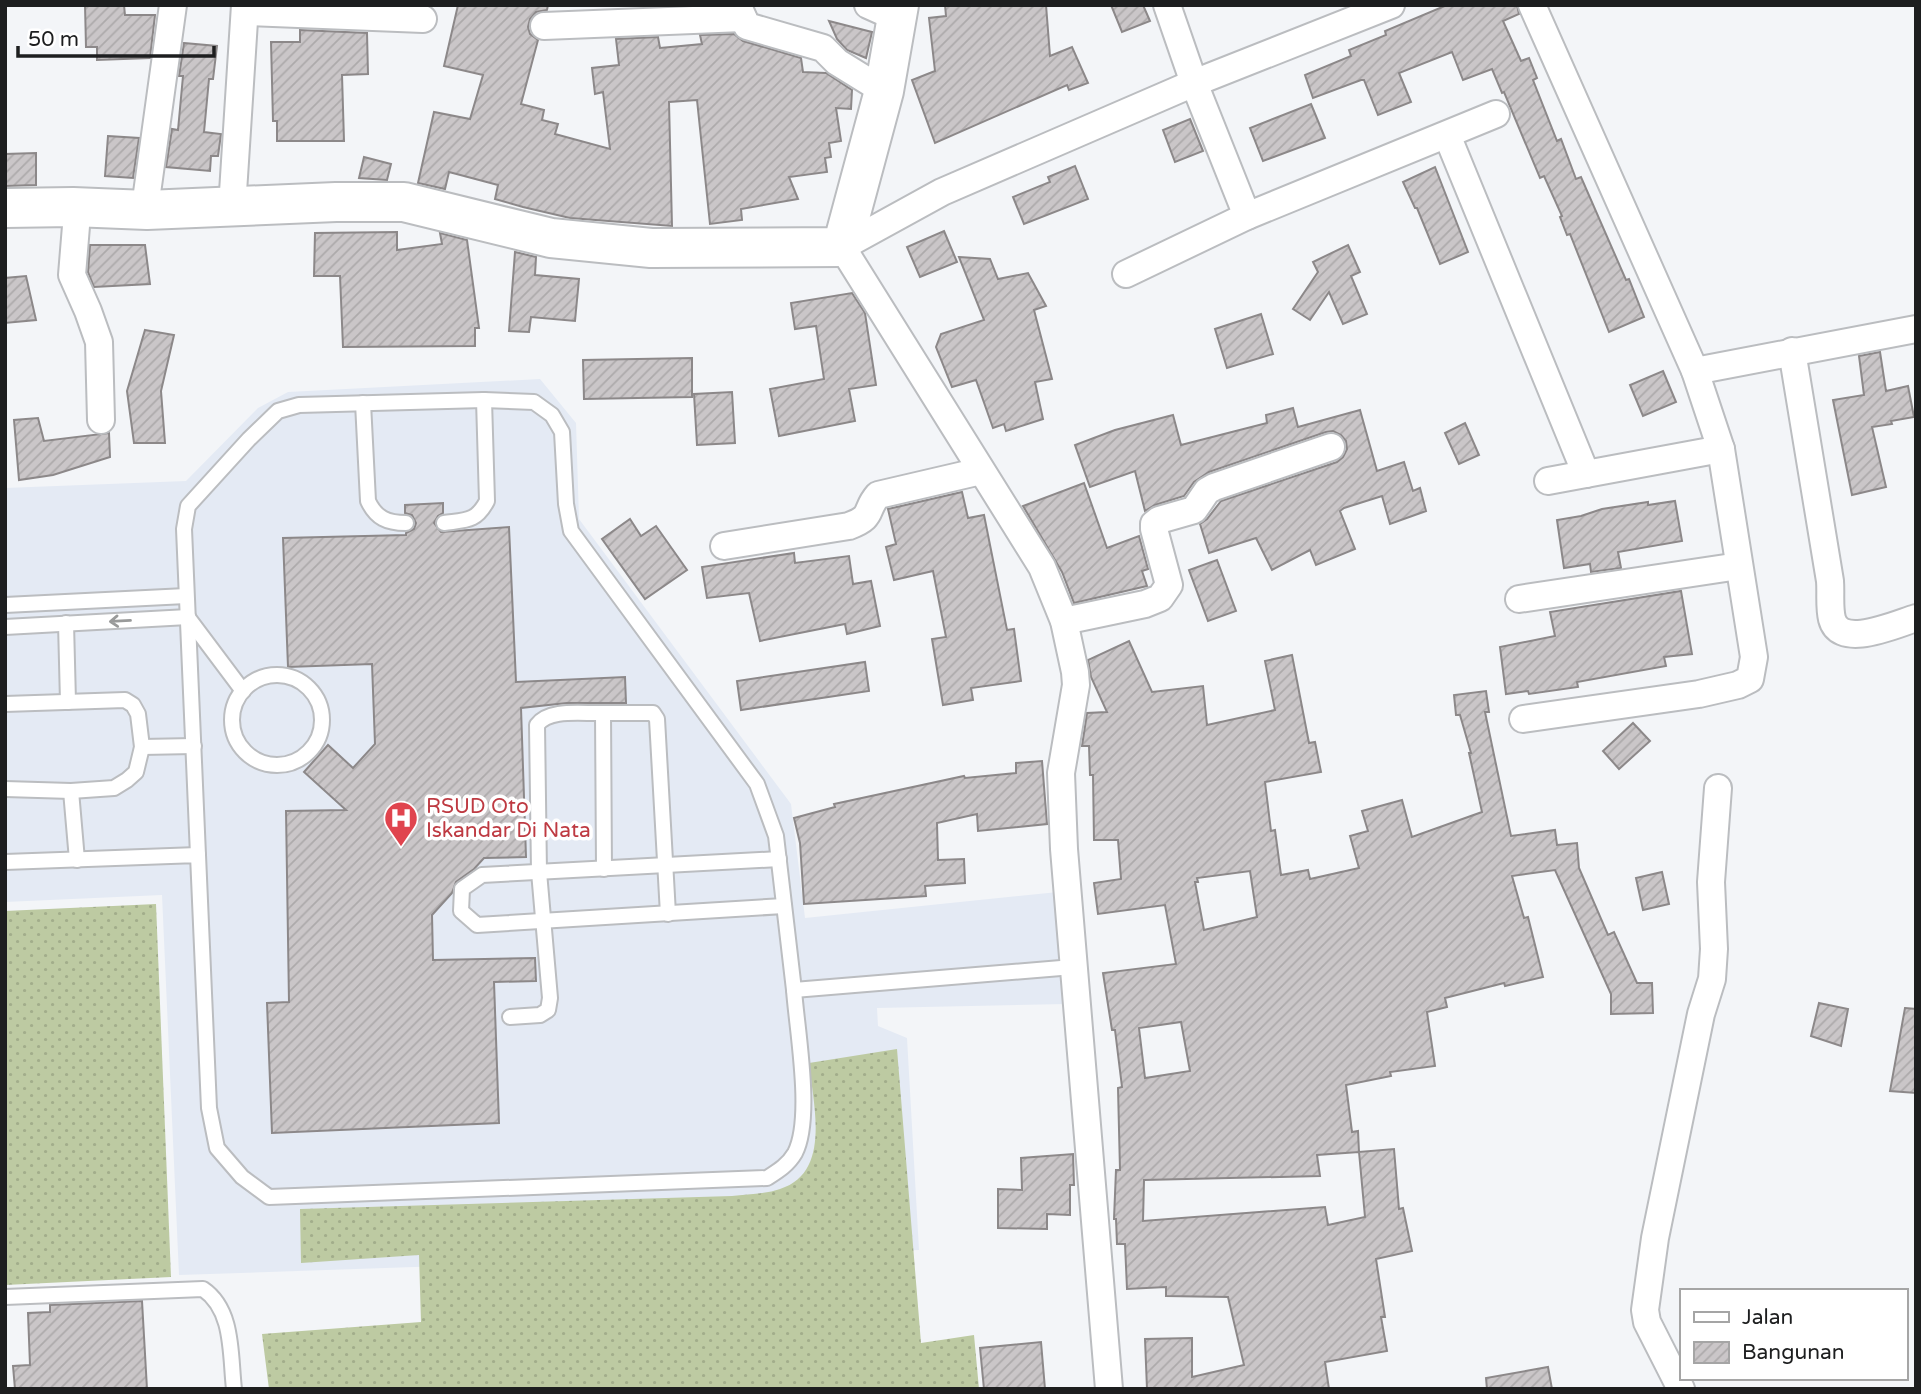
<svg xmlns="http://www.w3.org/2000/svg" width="1921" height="1394" font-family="'Varela Round',sans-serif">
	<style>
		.built { fill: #e4eaf4 }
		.grass { fill: url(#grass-dots) }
		.building { fill: url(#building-hatch); stroke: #8c8889; stroke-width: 2; fill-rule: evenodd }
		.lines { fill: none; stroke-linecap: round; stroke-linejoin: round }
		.lane-casing { stroke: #bbbdc0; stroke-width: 18 }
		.street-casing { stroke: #bbbdc0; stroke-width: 30 }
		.secondary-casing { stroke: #bbbdc0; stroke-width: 42 }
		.lane { stroke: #fff; stroke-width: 14 }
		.street { stroke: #fff; stroke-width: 26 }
		.secondary { stroke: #fff; stroke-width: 38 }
		.oneway { stroke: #999a9a }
		.labels { text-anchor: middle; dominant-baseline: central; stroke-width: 7; stroke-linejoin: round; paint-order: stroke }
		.health-label { font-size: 21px; fill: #be3a42; stroke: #fff; text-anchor: start }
	</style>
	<defs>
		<pattern id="grass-dots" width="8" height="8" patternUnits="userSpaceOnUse" patternTransform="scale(1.75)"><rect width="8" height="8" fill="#bdcaa2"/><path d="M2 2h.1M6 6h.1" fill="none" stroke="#a2ad8b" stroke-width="1.8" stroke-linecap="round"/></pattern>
		<pattern id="building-hatch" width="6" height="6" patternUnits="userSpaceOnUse" patternTransform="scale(1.75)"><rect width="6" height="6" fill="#cac6c8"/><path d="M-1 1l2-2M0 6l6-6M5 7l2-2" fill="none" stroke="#adaaab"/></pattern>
	</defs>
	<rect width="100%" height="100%" fill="#f3f5f8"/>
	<path class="built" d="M540 379 576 423 579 519 791 804 805 918 1058 892 1067 1004 877 1008 878 1026 907 1038 919 1250 179 1275 162 895 5 902V488L186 481 258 408 288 392Z"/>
	<g class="grass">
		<path d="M156 904 171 1277 5 1285V911Z"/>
		<path d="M897 1049 921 1343 974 1335 979 1389H269L262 1334 421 1322 419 1255 301 1263 300 1209 732 1196C747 1194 766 1194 780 1189 832 1173 813 1103 809 1063Z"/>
	</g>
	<g class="building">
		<path d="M85 5H124L125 15H155L150 58 97 60V47H86Z"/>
		<path d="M458 5H548L547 10 536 12 530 19 528 27 530 34 538 40 521 104 544 110 542 120 558 124 555 134 610 149 603 92 595 94 592 68 619 65 616 39 658 37 660 48 702 44 700 35 734 34 743 41 801 58 803 72 826 73 852 90 851 109 836 108 841 141 829 143 831 157 825 158 827 172 789 177 798 199 741 209 742 220 710 224 697 100 669 102 672 226 570 218 523 207 495 199 498 185 449 172 445 189 418 183 434 112 470 119 483 75 444 66Z"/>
		<path d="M945 5H1046L1050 56 1072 47 1088 83 1069 90 1067 85 935 143 912 80 935 71 929 18 946 16Z"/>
		<path d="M1111 5H1143L1150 21 1122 32Z"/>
		<path d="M1447 5H1517L1519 14 1503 21 1521 61 1529 58 1537 78 1533 80 1557 141 1561 139 1576 179 1581 177 1626 280 1629 279 1644 317 1609 332 1570 234 1567 235 1560 217 1562 216 1544 176 1540 178 1504 92 1502 93 1492 69 1463 80 1452 52 1399 73 1411 102 1378 115 1364 80H1361L1313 98 1305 75 1351 56 1349 50 1386 35 1385 31Z"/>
		<path d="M829 21 872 32 866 58 847 50 837 39Z"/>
		<path d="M300 30 367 33 368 74 342 75 344 141H277V121H273L271 42H300Z"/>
		<path d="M184 43 217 46 213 79H209L204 132 221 134 218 156H211L210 171 166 167 172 129 178 130 183 76H179Z"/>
		<path d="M1311 104 1325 138 1263 161 1250 128Z"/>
		<path d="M1190 119 1203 151 1175 162 1163 130Z"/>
		<path d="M108 136 139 138 133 178 105 176Z"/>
		<path d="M36 153V185L5 186V154Z"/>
		<path d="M364 157 391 164 387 180 359 178Z"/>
		<path d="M1075 166 1088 199 1024 224 1013 197 1050 182 1048 177Z"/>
		<path d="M1435 167 1468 252 1440 264 1417 208H1415L1403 182Z"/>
		<path d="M944 231 957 262 920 277 907 247Z"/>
		<path d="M397 232V250L442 244 440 233 467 240 479 328H475V346L343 347 340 276H314L315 233Z"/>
		<path d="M90 245H145L150 284 94 287 88 272Z"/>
		<path d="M1348 245 1360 272 1351 276 1367 314 1343 324 1329 292 1310 320 1293 309 1318 272 1313 262Z"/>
		<path d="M515 252 536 257 535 275 579 279 575 321 531 317 529 332 509 331Z"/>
		<path d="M959 257 990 259 998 279 1028 273 1046 306 1034 310 1052 379 1035 382 1043 419 1006 431 1004 424 993 428 976 380 952 387 936 347 941 334 984 320Z"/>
		<path d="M26 276 36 320 5 323V278Z"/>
		<path d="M852 293 865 313 876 385 849 389 855 421 779 436 770 389 824 379 816 326 795 329 791 303Z"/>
		<path d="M1261 314 1273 354 1227 368 1215 329Z"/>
		<path d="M145 330 174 335 161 391 165 443H134L127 391Z"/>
		<path d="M1880 352 1886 391 1908 386 1914 417 1891 421 1892 424 1872 427 1886 487 1852 495 1833 400 1864 395 1859 356Z"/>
		<path d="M692 358V397L584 399 583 360Z"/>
		<path d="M1663 371 1676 402 1643 416 1630 385Z"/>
		<path d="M732 392 735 443 697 445 694 394Z"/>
		<path d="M1293 408 1298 427 1360 410 1377 471 1404 462 1413 491 1420 488 1426 511 1390 524 1382 496 1344 508 1340 511 1355 549 1316 565 1310 550 1272 570 1256 538 1209 553 1200 524 1207 519 1221 501 1337 462 1343 457 1347 449 1346 441 1341 435 1333 431 1326 432 1209 472 1194 482 1184 496 1155 505 1145 511 1135 471 1090 487 1075 445 1115 430 1173 415 1181 445 1267 423 1266 415Z"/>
		<path d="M38 418 44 441 109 433 110 457 53 475 19 480 14 420Z"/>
		<path d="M1465 423 1479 455 1459 464 1445 433Z"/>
		<path d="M1084 483 1107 548 1139 536 1148 569 1142 571 1147 586 1074 603 1062 572 1023 506Z"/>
		<path d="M962 492 968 518 984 515 1007 630 1014 629 1021 681 971 688 973 700 943 705 932 639 946 637 933 571 894 580 886 547 896 544 888 509Z"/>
		<path d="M1675 501 1682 541 1618 552 1621 568 1591 572 1590 564 1564 568 1557 520 1581 516 1602 509 1648 502V505Z"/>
		<path d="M443 503V513L438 516 434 523 441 532 509 527 516 682 625 677 626 703H567L521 708 526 857 484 858 474 869 456 882 452 893 432 915 433 960 535 958 536 981 494 982 499 1123 272 1133 267 1003 289 1002 286 811 346 810 304 772 328 745 353 768 375 744 372 664 288 667 283 538 406 535V533L414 529 416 523 412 515 405 513V505Z"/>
		<path d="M630 519 641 536 656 526 687 570 645 599 602 539Z"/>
		<path d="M794 553 795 563 849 556 853 584 871 581 880 626 847 634 845 624 760 641 749 593 707 598 702 567Z"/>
		<path d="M1217 560 1236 611 1208 621 1189 570Z"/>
		<path d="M1681 591 1692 654 1664 657 1666 666 1577 682 1578 687 1529 694 1528 691 1506 694 1500 647 1555 636 1550 612Z"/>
		<path d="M1129 641 1152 692 1203 686 1207 725 1275 710 1265 661 1292 655 1309 743 1315 742 1321 772 1265 782 1271 831 1275 830 1281 875 1308 870 1310 879 1359 868 1350 836 1368 831 1362 811 1402 800 1412 837 1482 812 1469 753H1471L1460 715H1456L1454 695 1486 691 1489 712H1485L1511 836 1555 830 1557 845 1577 843 1579 868 1608 935 1614 932 1637 983H1652L1653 1013 1611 1014V994L1555 870 1512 876 1524 918 1528 917 1543 977 1505 986 1504 983 1445 998 1447 1007 1427 1012 1435 1066 1390 1072 1391 1076 1346 1085 1352 1132 1358 1131 1359 1152 1394 1149 1399 1209 1403 1208 1412 1251 1376 1259 1385 1317H1381L1387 1351 1325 1362 1329 1389H1147L1145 1339 1192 1338V1377L1244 1365 1228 1297 1166 1296V1287L1127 1289 1125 1244H1117L1116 1219H1114L1116 1170H1120L1118 1088 1122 1087 1115 1030H1112L1103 973 1176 964 1165 905 1098 914 1094 883 1121 879 1118 840H1094L1093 775H1090L1089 746H1082L1087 713 1107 712 1091 677 1088 660ZM1250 871 1257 917 1204 930 1195 882H1198L1197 878ZM1181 1022 1190 1071 1145 1078 1139 1028ZM1359 1152 1365 1217 1328 1225 1325 1207 1143 1221 1144 1180 1320 1176 1317 1155Z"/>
		<path d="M865 662 869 691 741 710 737 681Z"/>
		<path d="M1633 723 1650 741 1619 769 1603 751Z"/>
		<path d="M1042 761 1047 824 978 831 977 814 937 823 938 860 964 859 965 883 925 886 926 896 804 904 800 843 794 818 835 807 834 804 964 776 965 778 1016 773V763Z"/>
		<path d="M1662 872 1669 904 1643 910 1636 878Z"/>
		<path d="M1819 1003 1848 1009 1841 1046 1811 1036Z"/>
		<path d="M1905 1008 1916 1009V1093L1890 1091Z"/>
		<path d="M1073 1154 1074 1185H1070V1215L1047 1214V1229L998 1228V1189L1022 1190 1021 1158Z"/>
		<path d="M142 1301 147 1389H15L13 1366 30 1365 28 1313 50 1312V1305Z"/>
		<path d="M1041 1342 1045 1389H984L980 1348Z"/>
		<path d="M1548 1367 1552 1389H1487L1486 1378Z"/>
	</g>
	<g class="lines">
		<g class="lane-casing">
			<g id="lane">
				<path d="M363 403 368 501C376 518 387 523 406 523"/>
				<path d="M444 523C466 520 476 522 487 501L484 400"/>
				<path d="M5 605 186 596"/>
				<path d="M189 619 243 691"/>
				<path d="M66 623 68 702"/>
				<path d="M5 627 188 617"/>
				<circle cx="277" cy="720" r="45"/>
				<path d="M5 704 125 700 133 705 138 714 142 747 136 772 127 780 114 788 71 791 5 789"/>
				<path d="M142 747 194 746"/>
				<path d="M71 791 77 860"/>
				<path d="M198 855 184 529 188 506 249 439 278 411 299 405 484 400 534 402 552 415 562 432 566 504 571 531 757 784 776 836 794 990 1073 967"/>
				<path d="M779 859 482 875 462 889 461 911 477 925 784 906"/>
				<path d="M5 862 198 855 209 1108 217 1148 242 1177 269 1197 767 1178C778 1171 788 1165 795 1153 813 1118 797 1031 794 990"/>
				<path d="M604 869 603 713H653L657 719 668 914"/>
				<path d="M510 1017 540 1015 548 1010 550 998 539 872 537 725C549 708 583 714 603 713"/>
				<path d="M5 1297 203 1289C234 1310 230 1355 234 1389"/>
			</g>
		</g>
		<g class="street-casing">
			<g id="street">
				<path d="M868 5 897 18"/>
				<path d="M1167 5 1194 83 1247 216"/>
				<path d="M1532 5 1695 371"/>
				<path d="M738 6 747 26 823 48 837 62 884 91"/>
				<path d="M245 12 423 19"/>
				<path d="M544 26 743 18"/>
				<path d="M1447 135 1586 474"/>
				<path d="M73 207 76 226 72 275 88 311 99 342 101 420"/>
				<path d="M232 208 245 5"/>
				<path d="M147 210V193L173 5"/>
				<path d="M1126 274 1247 216 1496 114"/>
				<path d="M1792 351 1830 581C1831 593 1829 607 1832 619 1840 650 1896 624 1916 618"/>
				<path d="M1548 481 1721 449"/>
				<path d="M724 546 849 526C875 516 864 511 878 495L981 471"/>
				<path d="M1519 599 1739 566"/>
				<path d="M1064 621 1145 604 1160 598 1169 585 1154 529V524L1159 520 1194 510 1207 491 1214 487 1331 447"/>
				<path d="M1523 719 1699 694 1738 685 1750 679 1754 657 1721 449 1695 371 1916 329"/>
				<path d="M1109 1389 1064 849 1061 773 1076 685 1075 672 1064 621 1042 567 842 247 942 192 1194 83 1391 5"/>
				<path d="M1681 1389 1647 1322 1645 1310 1655 1238 1701 1014 1712 979 1714 949 1711 882 1718 788"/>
			</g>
		</g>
		<g class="secondary-casing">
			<path id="secondary" d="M5 208 73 207 147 210 336 202H404L551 238 651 248 842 247 884 91 899 5"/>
		</g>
		<use href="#lane" class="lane"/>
		<use href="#street" class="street"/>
		<use href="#secondary" class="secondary"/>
	</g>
	<defs><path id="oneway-shaft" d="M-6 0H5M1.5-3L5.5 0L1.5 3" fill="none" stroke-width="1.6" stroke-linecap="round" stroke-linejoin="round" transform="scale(1.75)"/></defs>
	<use class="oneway" href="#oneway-shaft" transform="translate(120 621) rotate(177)"/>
	<defs>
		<g id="hospital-pin" transform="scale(1.75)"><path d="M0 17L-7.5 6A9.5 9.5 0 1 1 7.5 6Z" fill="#e0444e" stroke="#fff"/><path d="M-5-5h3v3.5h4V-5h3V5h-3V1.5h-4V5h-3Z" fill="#fff"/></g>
	</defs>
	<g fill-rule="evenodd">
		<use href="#hospital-pin" x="401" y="818"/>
	</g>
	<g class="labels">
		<g class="health-label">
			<text x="426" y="806">RSUD Oto<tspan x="426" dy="24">Iskandar Di Nata</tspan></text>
		</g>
	</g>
	<rect width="1921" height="1394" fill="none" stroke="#1d1e1f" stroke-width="14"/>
	<rect x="1680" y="1289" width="228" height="91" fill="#ffffff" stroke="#a5a5a5" stroke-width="2"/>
	<rect x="1694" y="1312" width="35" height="10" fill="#ffffff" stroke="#a5a5a5" stroke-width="2"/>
	<text x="1742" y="1324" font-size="21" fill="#1d1e1f">Jalan</text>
	<rect x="1694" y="1342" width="35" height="21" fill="url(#building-hatch)" stroke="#a5a5a5" stroke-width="2"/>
	<text x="1742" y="1359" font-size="21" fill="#1d1e1f">Bangunan</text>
	<path d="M18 46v10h196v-10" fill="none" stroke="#1d1e1f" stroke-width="3.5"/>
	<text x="28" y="46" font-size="21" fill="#1d1e1f" stroke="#ffffff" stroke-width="5" paint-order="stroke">50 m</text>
</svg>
